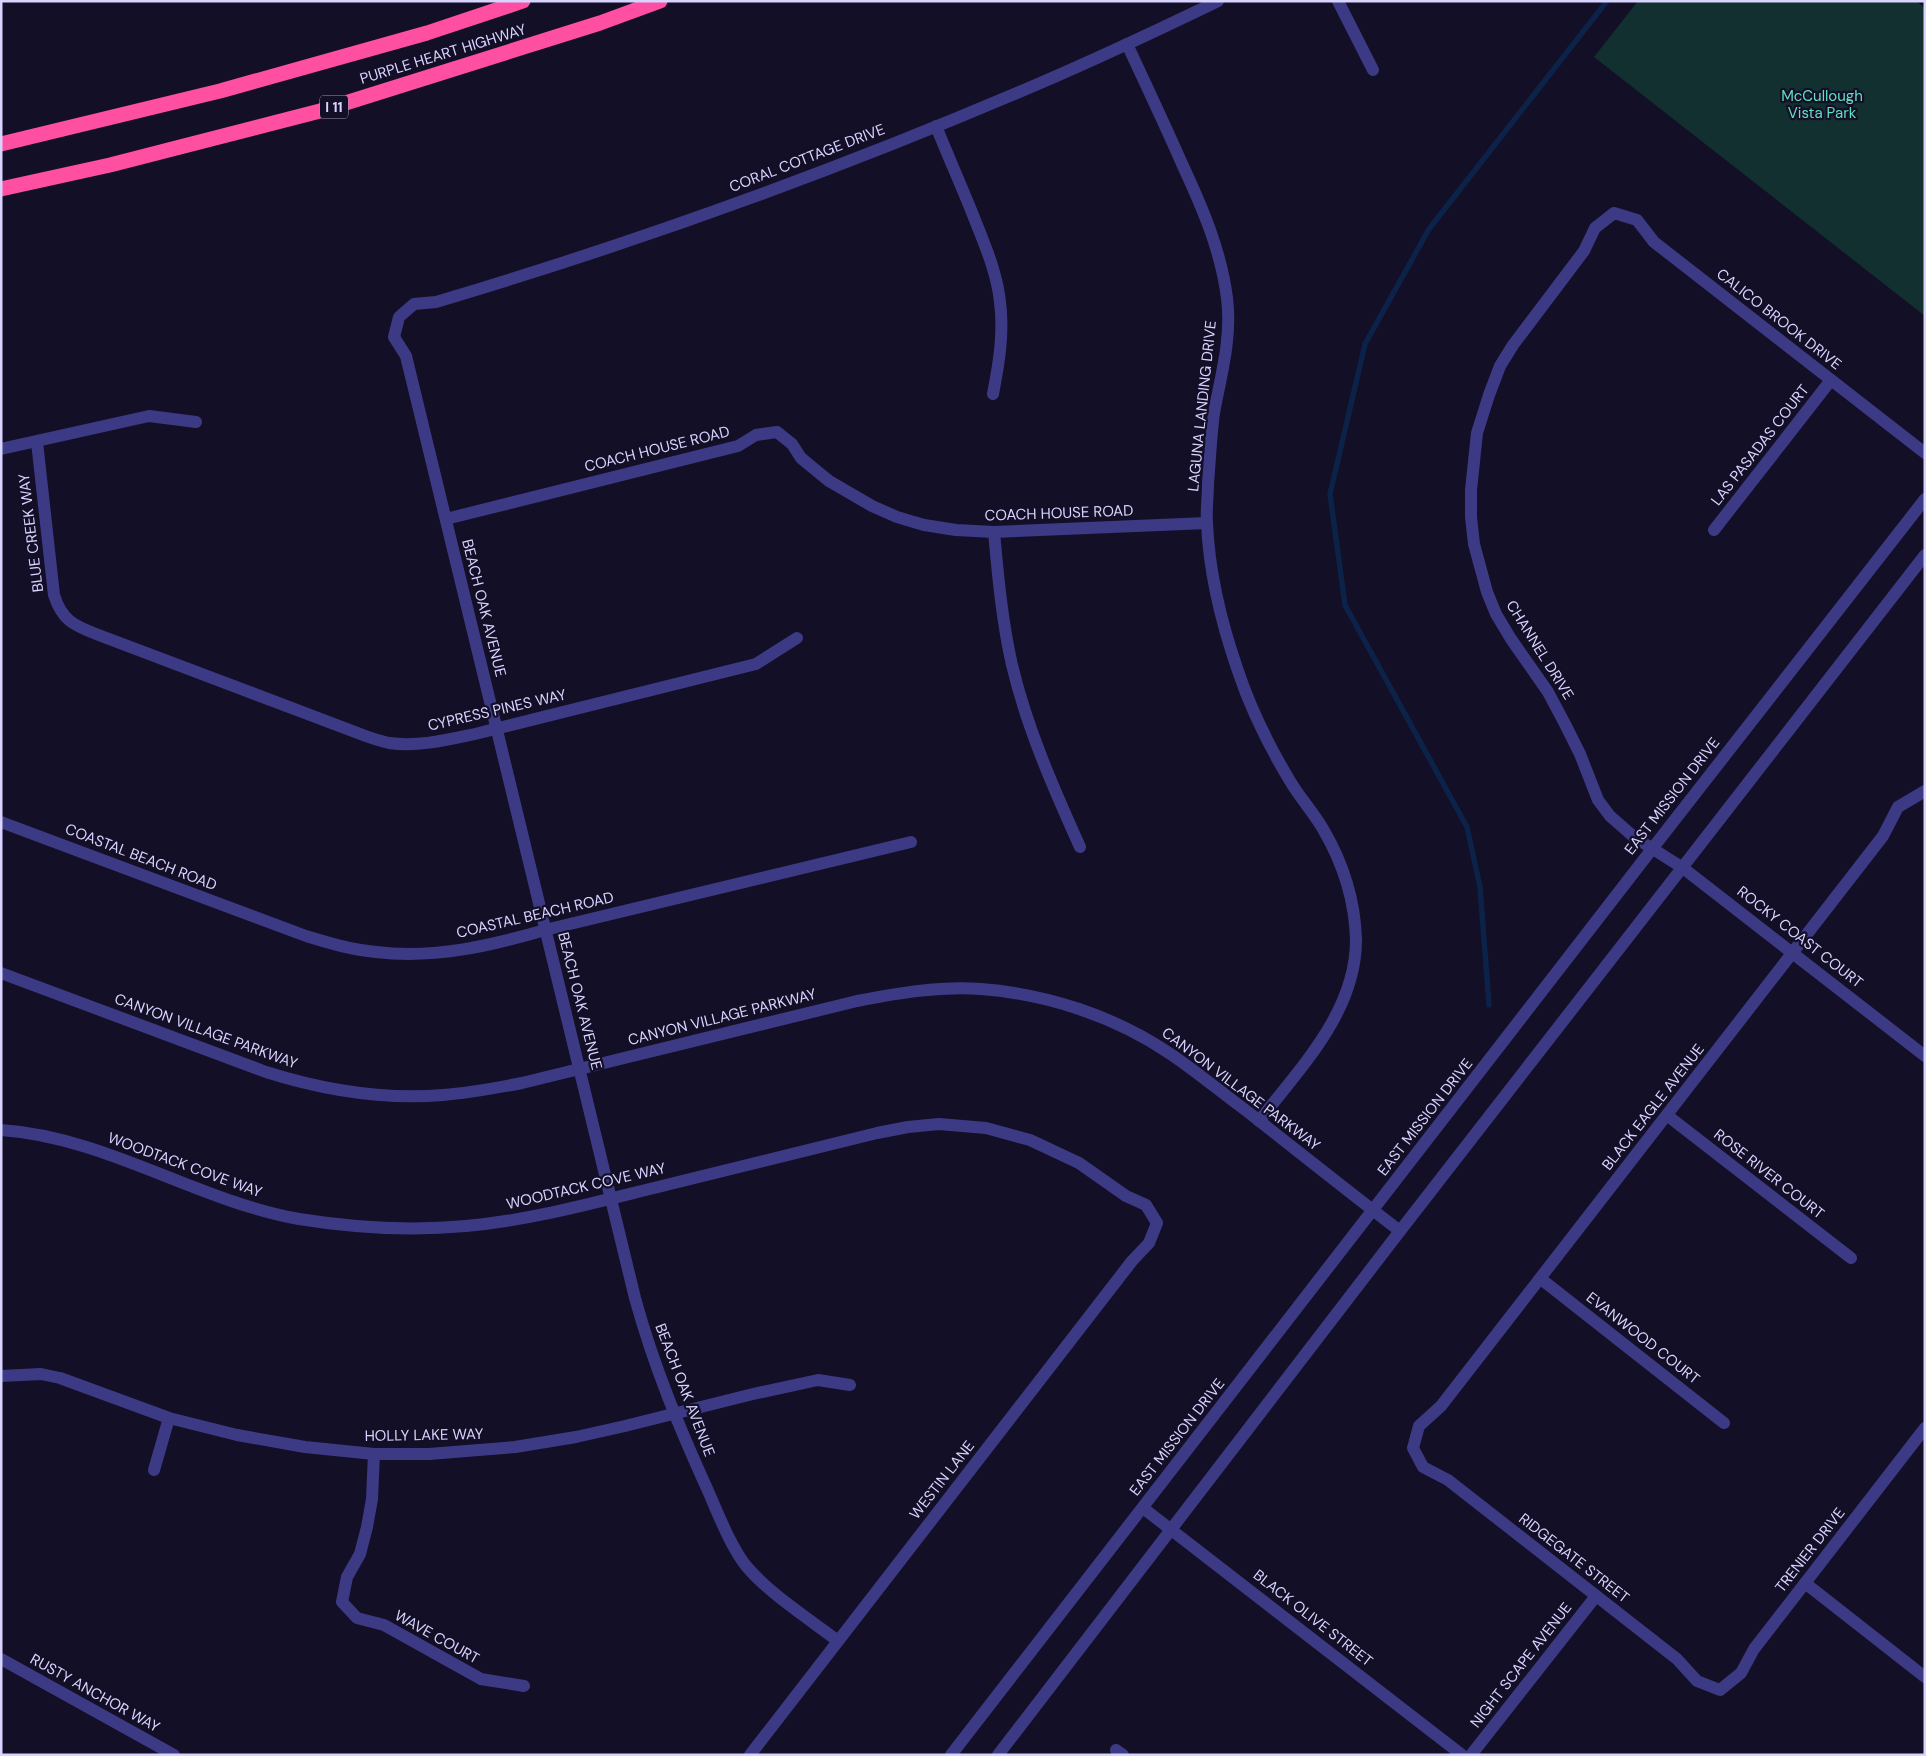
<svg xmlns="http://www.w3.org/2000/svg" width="1926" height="1756" font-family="'DM Sans',sans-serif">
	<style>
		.green { fill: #12302f }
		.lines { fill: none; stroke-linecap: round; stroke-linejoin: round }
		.stream { stroke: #0c2248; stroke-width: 5.5 }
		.minor { stroke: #3d3a85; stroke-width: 12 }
		.highway { stroke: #ff4fa3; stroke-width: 15 }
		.labels { text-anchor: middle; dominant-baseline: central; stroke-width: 4.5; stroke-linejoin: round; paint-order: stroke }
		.shield { fill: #130f26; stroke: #9e99be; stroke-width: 1 }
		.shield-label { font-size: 14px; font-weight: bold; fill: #d9d4ff }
		.street-label { font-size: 15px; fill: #d9d4ff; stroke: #130f26 }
		.park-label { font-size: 15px; fill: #5fe0c0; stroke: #130f26 }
	</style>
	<rect width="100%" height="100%" fill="#130f26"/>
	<path class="green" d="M1638 1H1916L1925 8V316L1594 57Z"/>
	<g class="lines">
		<path class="stream" d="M1489 1005 1480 887 1467 827 1345 605 1330 494 1365 344 1429 229 1607 1"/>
		<g class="minor">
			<path d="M1338 1 1373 70"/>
			<path d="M1127 44C1146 85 1165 125 1183 166 1203 209 1221 251 1227 298 1232 338 1221 375 1214 413 1211 436 1210 460 1208 483 1208 496 1206 510 1207 523 1209 572 1222 625 1238 671 1251 710 1269 746 1290 781 1300 798 1314 813 1323 829 1343 863 1355 901 1356 940 1356 1012 1300 1068 1259 1121"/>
			<path d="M936 126C948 156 961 185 973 215 984 243 997 272 1000 302 1004 333 999 363 993 394"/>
			<path d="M37 442 54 595C62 620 73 625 96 634L363 735C371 738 380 741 389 743 418 747 447 740 475 734L756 664 797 638"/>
			<path d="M1 449 149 416 196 422"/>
			<path d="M1925 453 1654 242 1637 220 1614 213 1595 228 1584 251 1513 345 1500 366 1489 395 1477 433 1471 490V517L1474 544 1487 592 1496 614 1511 639 1548 692 1565 724 1580 754 1598 800 1610 816 1634 837 1683 868 1925 1056"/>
			<path d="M446 519 738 446 756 435 777 432 792 444 801 458 829 481 872 506 897 517 924 525 956 530 994 532 1207 523"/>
			<path d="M1714 530 1831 380"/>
			<path d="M994 532C998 576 1002 621 1012 665 1027 728 1053 787 1080 847"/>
			<path d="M1925 791 1898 807 1883 836 1441 1406 1419 1426 1413 1448 1423 1467 1448 1480 1677 1659 1697 1681 1720 1690 1741 1673 1754 1649 1925 1428"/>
			<path d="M1 822 306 936C329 943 352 950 376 952 434 959 490 946 545 930L911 842"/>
			<path d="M1 973 266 1072C323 1090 383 1100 443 1095 470 1093 496 1088 522 1083L857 1001C898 993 939 986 981 989 1047 994 1114 1016 1169 1053 1196 1071 1222 1093 1248 1112 1299 1152 1349 1192 1400 1231"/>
			<path d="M1668 1116 1851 1258"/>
			<path d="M1 1130C106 1137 197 1201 299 1219 355 1228 411 1231 466 1226 534 1220 600 1201 666 1185 736 1168 806 1151 877 1133L908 1127 939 1124 986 1128 1030 1140 1079 1163 1126 1196 1146 1205 1157 1223 1149 1243 1132 1261 750 1755"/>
			<path d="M1541 1279 1724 1423"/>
			<path d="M1 1376 41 1374 60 1378 169 1418 237 1435 305 1447 374 1454H429L515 1447 576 1437 625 1426 753 1394 818 1380 850 1385"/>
			<path d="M374 1454 372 1499 367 1527 360 1554 347 1577 342 1602 357 1618 384 1625 481 1679 524 1686"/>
			<path d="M154 1470 169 1418"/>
			<path d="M1143 1508 1462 1755"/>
			<path d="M1805 1583 1925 1677"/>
			<path d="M838 1641C809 1619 770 1594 747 1567 732 1549 718 1514 709 1493 679 1427 654 1367 635 1298L406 356 394 337 399 317 414 304 436 302C638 242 837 170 1031 87 1094 60 1156 31 1218 1"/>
			<path d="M1 1659 174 1755"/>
			<path d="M1116 1750 1123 1755"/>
			<path d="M951 1755 1652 849 1925 499"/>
			<path d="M998 1755 1400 1231 1925 555"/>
			<path d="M1471 1755 1596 1596"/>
		</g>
		<g class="highway">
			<path d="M1 144 220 91 427 33 523 1"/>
			<path d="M1 189 110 165 320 111 600 23 660 1"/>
		</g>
	</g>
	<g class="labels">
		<rect class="shield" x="320" y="95.5" width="28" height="23" rx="4"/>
		<g class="shield-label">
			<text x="334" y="107">I 11</text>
		</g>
		<g class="street-label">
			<text transform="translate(443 54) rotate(-17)">PURPLE HEART HIGHWAY</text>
			<text transform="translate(807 158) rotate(-21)">CORAL COTTAGE DRIVE</text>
			<text transform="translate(1779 319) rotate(38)">CALICO BROOK DRIVE</text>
			<text transform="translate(1202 406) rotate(-84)">LAGUNA LANDING DRIVE</text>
			<text transform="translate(1760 445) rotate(-52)">LAS PASADAS COURT</text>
			<text transform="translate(657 449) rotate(-14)">COACH HOUSE ROAD</text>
			<text transform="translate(1059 513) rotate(-2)">COACH HOUSE ROAD</text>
			<text transform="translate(31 533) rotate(-97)">BLUE CREEK WAY</text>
			<text transform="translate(484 608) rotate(76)">BEACH OAK AVENUE</text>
			<text transform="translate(1540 650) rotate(58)">CHANNEL DRIVE</text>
			<text transform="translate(497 710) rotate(-13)">CYPRESS PINES WAY</text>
			<text transform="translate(1672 796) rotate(-52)">EAST MISSION DRIVE</text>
			<text transform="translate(141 857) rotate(21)">COASTAL BEACH ROAD</text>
			<text transform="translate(535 915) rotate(-13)">COASTAL BEACH ROAD</text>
			<text transform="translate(1800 937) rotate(38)">ROCKY COAST COURT</text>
			<text transform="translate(580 1001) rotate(76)">BEACH OAK AVENUE</text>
			<text transform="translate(722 1017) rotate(-14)">CANYON VILLAGE PARKWAY</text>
			<text transform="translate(206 1031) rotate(20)">CANYON VILLAGE PARKWAY</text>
			<text transform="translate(1241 1089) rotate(37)">CANYON VILLAGE PARKWAY</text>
			<text transform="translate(1653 1107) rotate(-52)">BLACK EAGLE AVENUE</text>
			<text transform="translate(1425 1117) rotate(-52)">EAST MISSION DRIVE</text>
			<text transform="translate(185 1165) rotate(20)">WOODTACK COVE WAY</text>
			<text transform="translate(1769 1174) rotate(38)">ROSE RIVER COURT</text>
			<text transform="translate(586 1186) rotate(-13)">WOODTACK COVE WAY</text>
			<text transform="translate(1643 1338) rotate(38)">EVANWOOD COURT</text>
			<text transform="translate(685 1390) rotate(69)">BEACH OAK AVENUE</text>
			<text transform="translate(424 1435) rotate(-1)">HOLLY LAKE WAY</text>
			<text transform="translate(1177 1437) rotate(-52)">EAST MISSION DRIVE</text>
			<text transform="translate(942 1480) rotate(-52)">WESTIN LANE</text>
			<text transform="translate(1810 1550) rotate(-52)">TRENIER DRIVE</text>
			<text transform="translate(1574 1558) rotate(38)">RIDGEGATE STREET</text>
			<text transform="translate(1313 1618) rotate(38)">BLACK OLIVE STREET</text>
			<text transform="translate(437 1637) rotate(29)">WAVE COURT</text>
			<text transform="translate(1521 1665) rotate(-52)">NIGHT SCAPE AVENUE</text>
			<text transform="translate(95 1693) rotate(29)">RUSTY ANCHOR WAY</text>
		</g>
		<g class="park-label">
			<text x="1822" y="96">McCullough<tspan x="1822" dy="17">Vista Park</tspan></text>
		</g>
	</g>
	<rect width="1926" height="1756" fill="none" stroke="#d9d4ff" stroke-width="5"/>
</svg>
